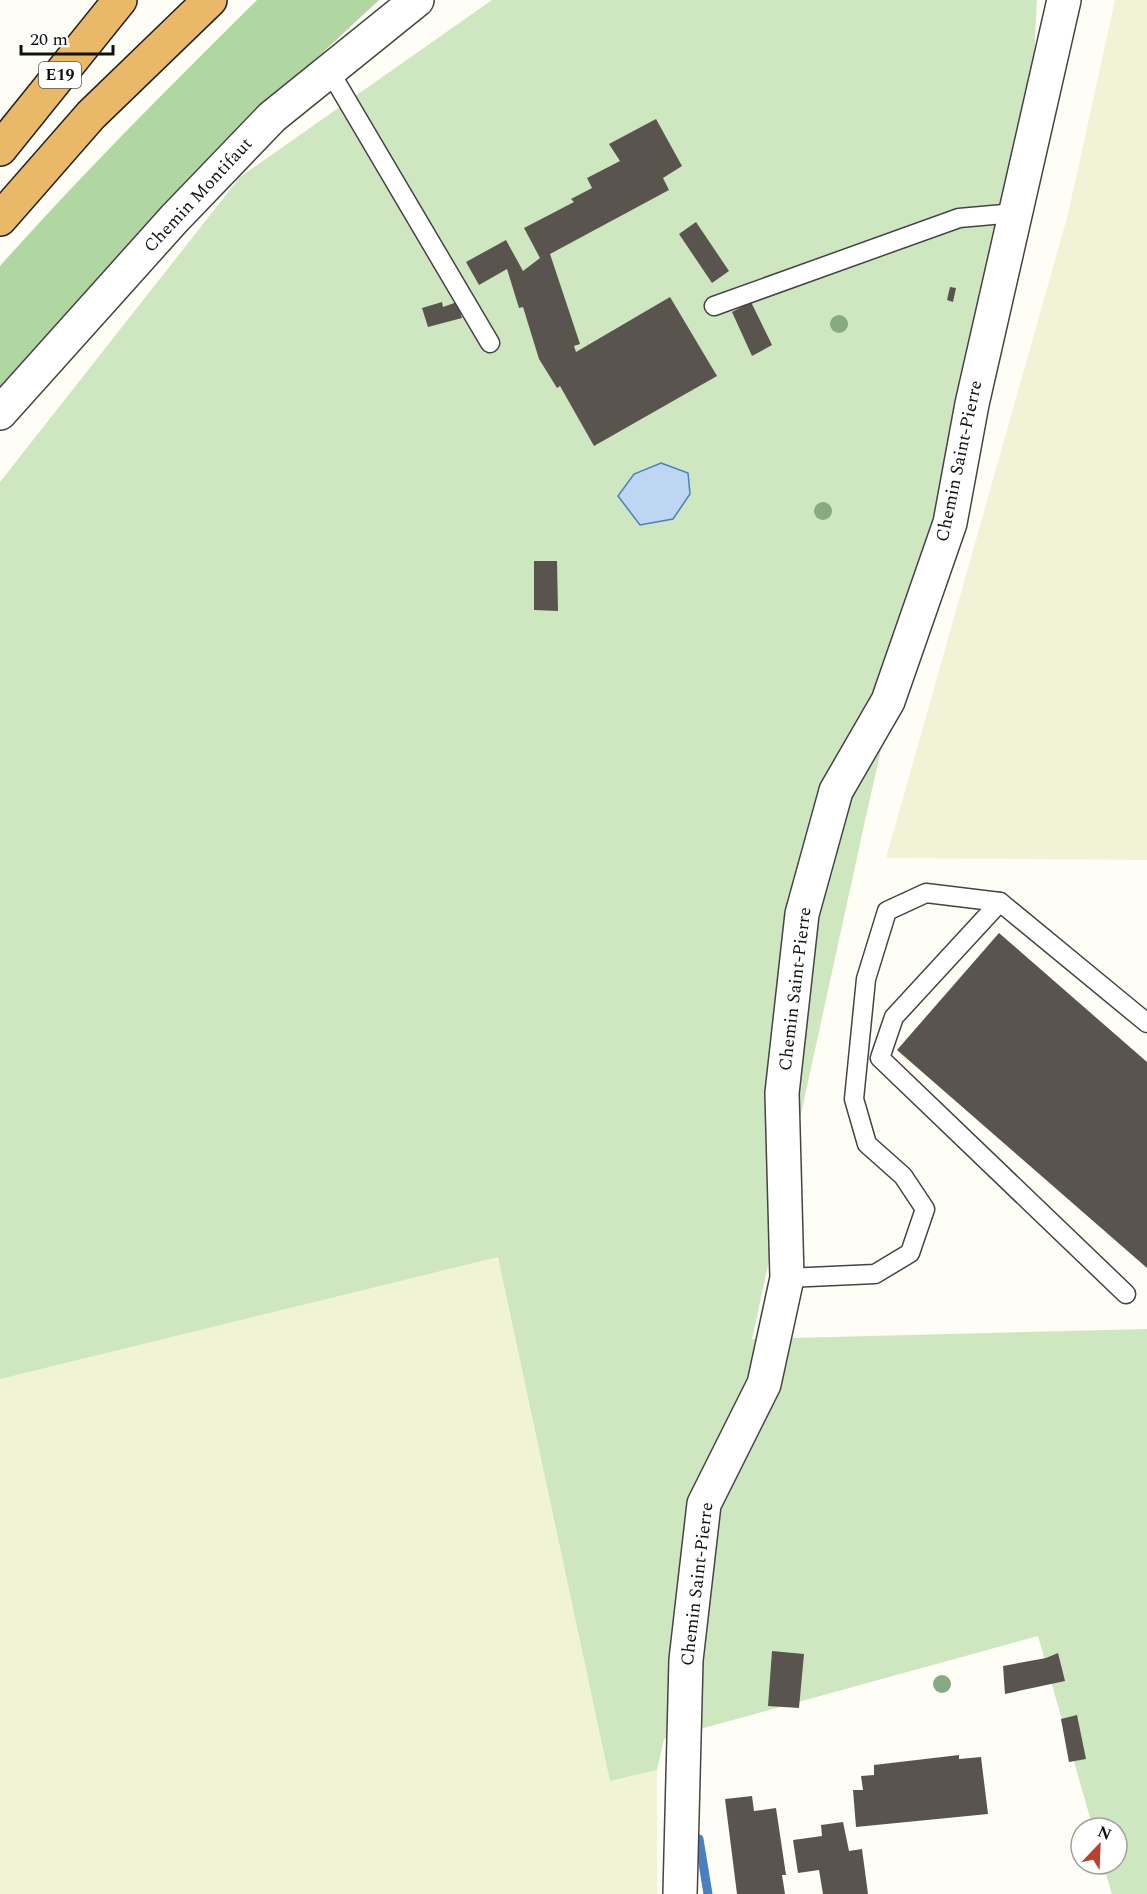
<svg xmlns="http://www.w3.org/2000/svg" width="1147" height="1894" font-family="Spectral,serif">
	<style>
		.farmland { fill: #f1f3d7 }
		.green { fill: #cee7c1 }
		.forest { fill: #b0d7a1 }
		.water { fill: #bed6f2; stroke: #4a7fc4; stroke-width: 1.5 }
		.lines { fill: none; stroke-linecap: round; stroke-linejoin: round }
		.stream { stroke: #4a7fc4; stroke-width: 9 }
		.building { fill: #59544e }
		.service-casing { stroke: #444; stroke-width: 21 }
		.minor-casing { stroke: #444; stroke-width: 36 }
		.motorway-casing { stroke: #222; stroke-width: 36 }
		.service { stroke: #fff; stroke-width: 18 }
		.minor { stroke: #fff; stroke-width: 33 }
		.motorway { stroke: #e9b969; stroke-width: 33 }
		.tree { fill: #88aa83 }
		.labels { text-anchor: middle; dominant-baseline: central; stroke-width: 6; stroke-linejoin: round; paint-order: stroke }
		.shield { fill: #fff; stroke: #585858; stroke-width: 1.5 }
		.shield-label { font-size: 16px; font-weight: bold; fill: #111 }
		.street-label { font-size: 18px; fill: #111; stroke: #fff }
	</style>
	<rect width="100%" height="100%" fill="#fefef6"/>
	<g class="farmland">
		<path d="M1115 0H1147V860L886 858 1068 214Z"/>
		<path d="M347 138 610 1781 657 1770V1894H0V511Z"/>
	</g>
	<path class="green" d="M492 0H1037L1033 78 866 816 752 1339 1147 1329V1894H1112L1103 1864H1117V1828H1093L1038 1636 664 1739 657 1770 610 1781 498 1257 0 1379V482L240 177Z"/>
	<path class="forest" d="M257 0H379L215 153 0 388V266C82 174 169 87 257 0Z"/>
	<path class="water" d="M661 463 688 473 690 494 673 519 640 525 618 496 634 474Z"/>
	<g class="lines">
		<path class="stream" d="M699 1839 708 1894"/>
	</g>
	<g class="building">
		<path d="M656 119 682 166 663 178 669 190 550 254 580 344 574 346 576 352 670 297 717 376 594 446 560 386 557 388 539 359 523 307 519 308 507 269 479 285 466 262 506 240 523 271 540 258 524 228 574 202 571 199 592 188 587 178 620 161 609 144Z"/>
		<path d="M696 222 729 271 712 283 679 234Z"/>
		<path d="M950 287 956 288 953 302 947 300Z"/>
		<path d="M442 302 443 307 457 302 462 318 428 327 422 308Z"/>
		<path d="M751 302 772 345 752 356 732 312Z"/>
		<path d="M534 561H557L558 611 534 610Z"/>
		<path d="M999 933 1147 1062V1268L897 1050Z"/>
		<path d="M772 1651 804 1654 799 1708 768 1706Z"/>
		<path d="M1058 1653 1065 1681 1005 1694 1003 1666 1046 1658Z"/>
		<path d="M1077 1715 1086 1759 1069 1762 1061 1719Z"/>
		<path d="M959 1755V1759L981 1757 988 1814 856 1827 853 1790H863L861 1776 874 1775V1765Z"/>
		<path d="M752 1796 754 1811 776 1808 786 1875H782L785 1894H737L725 1799Z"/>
		<path d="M843 1822 849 1851 862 1849 868 1894H823L819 1870 798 1873 793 1840 822 1836 821 1825Z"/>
	</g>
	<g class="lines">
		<g class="service-casing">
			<g id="service">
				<path d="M329 70 490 343"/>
				<path d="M714 306 959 218 1015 213"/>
				<path d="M1000 902 1147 1023"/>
				<path d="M787 1278 875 1274 910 1253 925 1209 903 1176 867 1144 854 1099 866 979 887 911 926 893 1000 902 894 1017 880 1058 1126 1294"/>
			</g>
		</g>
		<g class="minor-casing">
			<g id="minor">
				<path d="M0 413 174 219 272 117 417 0"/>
				<path d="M680 1894 686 1660 704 1504 764 1384 787 1278 782 1093 802 914 836 791 888 701 950 523 972 404 1064 0"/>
			</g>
		</g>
		<g class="motorway-casing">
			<g id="motorway">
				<path d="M0 149 120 0"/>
				<path d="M0 219 91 115 210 0"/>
			</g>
		</g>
		<use href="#service" class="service"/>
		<use href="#minor" class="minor"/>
		<use href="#motorway" class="motorway"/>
	</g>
	<g class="tree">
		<circle cx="839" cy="324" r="9"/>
		<circle cx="823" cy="511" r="9"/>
		<circle cx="942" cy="1684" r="9"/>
	</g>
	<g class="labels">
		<rect class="shield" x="39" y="62" width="42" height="26" rx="4.5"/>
		<g class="shield-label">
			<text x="60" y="75">E19</text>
		</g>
		<g class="street-label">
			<text transform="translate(198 195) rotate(-47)">Chemin Montifaut</text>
			<text transform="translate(959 461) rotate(-78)">Chemin Saint-Pierre</text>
			<text transform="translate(795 989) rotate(-83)">Chemin Saint-Pierre</text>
			<text transform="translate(697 1584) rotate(-83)">Chemin Saint-Pierre</text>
		</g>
	</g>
	<g transform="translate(1099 1846) rotate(23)"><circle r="28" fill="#ffffff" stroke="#a0a0a0" stroke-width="1.5"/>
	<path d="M0-4.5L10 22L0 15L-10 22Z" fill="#b84232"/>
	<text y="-9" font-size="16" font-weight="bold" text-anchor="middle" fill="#111111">N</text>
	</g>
	<path d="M21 45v9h92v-9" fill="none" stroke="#111111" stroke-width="3"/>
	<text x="30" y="45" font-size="18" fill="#111111" stroke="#ffffff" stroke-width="4.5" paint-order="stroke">20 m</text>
</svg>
